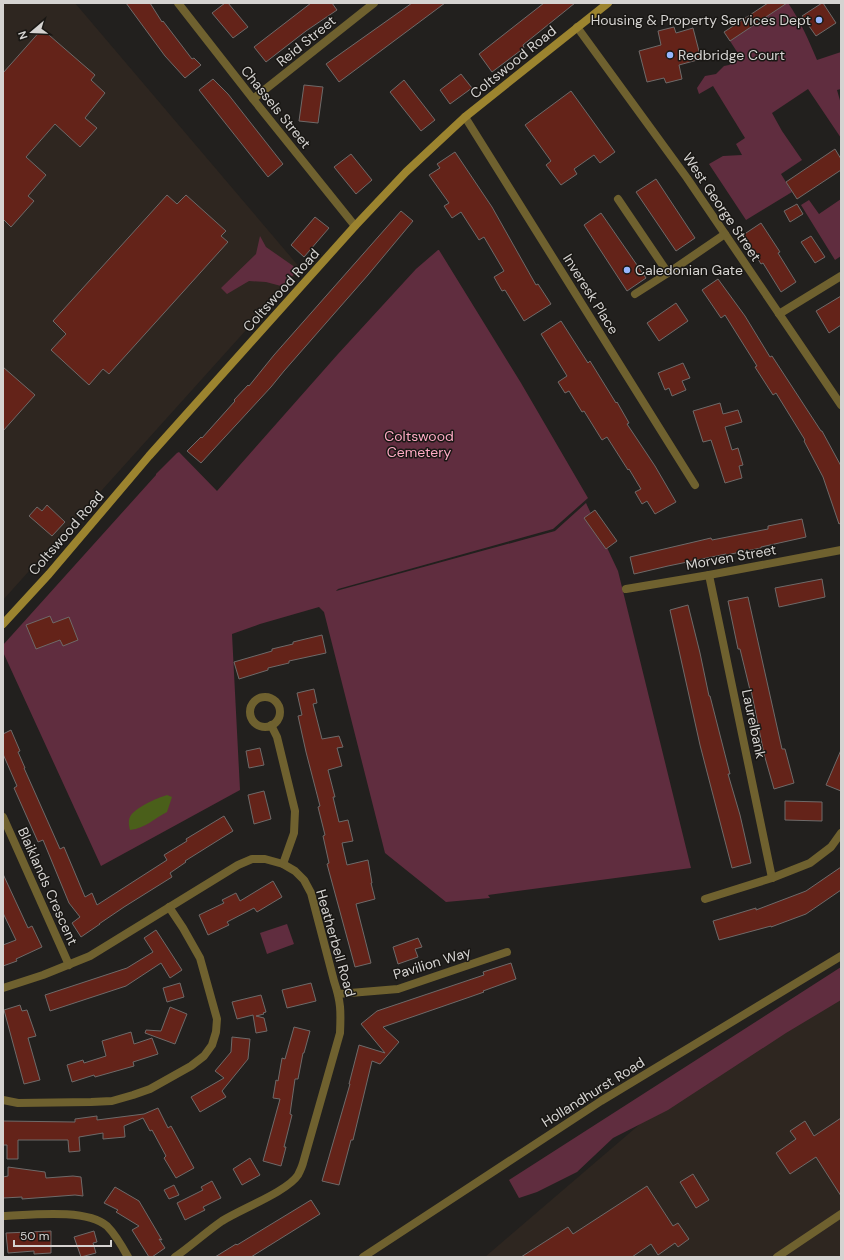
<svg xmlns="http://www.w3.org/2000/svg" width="844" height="1260" font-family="'DM Sans',sans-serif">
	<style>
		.built { fill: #2e2620 }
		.green { fill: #602d3f }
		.water { fill: #4a5f1a }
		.building { fill: #642319; stroke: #6e6a69 }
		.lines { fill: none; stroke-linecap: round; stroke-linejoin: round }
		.minor { stroke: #6f612f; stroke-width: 8 }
		.secondary { stroke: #9c842f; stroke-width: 8 }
		.poi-dot { fill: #96b6fd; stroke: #191714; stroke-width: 1.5 }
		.labels { text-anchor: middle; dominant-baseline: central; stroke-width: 3; stroke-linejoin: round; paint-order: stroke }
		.poi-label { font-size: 14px; fill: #d5d3d1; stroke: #191714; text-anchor: start }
		.street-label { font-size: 14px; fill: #d5d3d1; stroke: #191714 }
		.park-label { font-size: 14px; fill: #feabc5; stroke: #191714 }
	</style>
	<rect width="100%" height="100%" fill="#22201e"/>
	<g class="built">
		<path d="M3 3H75L301 269 3 600Z"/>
		<path d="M841 993V1257H485L689 1082Z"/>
	</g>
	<g class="green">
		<path d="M786 3H788C800 20 809 41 817 60L841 52V89L837 90 841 104V138L808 89 772 113 782 131 802 160 781 174 792 192 746 220 709 164 723 156 742 155 736 144 745 138 713 86 699 94 697 88 705 76 716 74 724 66 729 65 741 58 730 41Z"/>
		<path d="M841 199V256L835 260 801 205 809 200 819 214Z"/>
		<path d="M260 236 266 247 299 270 281 286 266 282 249 281 227 294 221 288 256 254Z"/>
		<path d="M438 250H439L521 383 588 498 553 529 338 589 336 591 555 531 586 503 618 571 691 868 488 895 490 898 446 902 385 853 324 612 319 607 260 624 232 634 240 790 101 866 3 652V645L156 475V474L177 453 179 452 217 491 338 354 416 269Z"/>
		<path d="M287 924 294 944 267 954 260 933Z"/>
		<path d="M841 967V1000L786 1033 668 1110 613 1138 577 1172 537 1192 519 1198 509 1180Z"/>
	</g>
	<path class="water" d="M167 795 172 797 167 812C153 819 146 828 130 830 129 826 128 821 130 817 134 808 157 798 167 795Z"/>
	<g class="building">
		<path d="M126 3H150L162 22 163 21 192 59 194 58 201 65 185 78 165 56Z"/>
		<path d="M225 3H228L248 27 233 38 212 13Z"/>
		<path d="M311 3H332L337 10 306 31 266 62 254 47Z"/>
		<path d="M412 3H445L339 82 326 64Z"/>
		<path d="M544 3H575L523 45 524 48 492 72 479 54Z"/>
		<path d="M768 3H787L730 41 724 32Z"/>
		<path d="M822 3H823L836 23 816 36 802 16Z"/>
		<path d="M674 27 676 33 693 28 701 59 679 65 682 79 666 83 664 78 647 82 639 51 661 45 658 31Z"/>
		<path d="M42 29 95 75 91 80 105 93 85 118 97 128 80 147 55 124 26 157 46 175 28 196 34 201 11 227 3 219V73Z"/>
		<path d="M461 74 472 88 450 104 440 90Z"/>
		<path d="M213 79 228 94 283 164 268 177 199 90Z"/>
		<path d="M404 80 435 120 421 131 390 92Z"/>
		<path d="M304 85 323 87 318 123 299 121Z"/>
		<path d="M571 91 615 152 600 163 594 155 574 169 577 174 561 185 546 165 551 161 525 125Z"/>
		<path d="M835 149 841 159V170L797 199 786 182Z"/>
		<path d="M455 152 492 207 536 285 538 284 551 304 524 321 505 290 502 291 494 277 504 271 484 237 479 240 461 212 452 218 444 206 449 203 429 175 440 168 437 164Z"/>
		<path d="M351 154 372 180 356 194 334 167Z"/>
		<path d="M656 179 695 238 676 251 636 192Z"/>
		<path d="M167 195 177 204 186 195 226 231 221 236 228 242 109 374 103 369 89 385 51 350 66 334 53 321Z"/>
		<path d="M797 204 803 214 790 222 784 211Z"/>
		<path d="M401 211 413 221 368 275 284 371 271 387 201 463 187 451 201 437 202 438 235 401 234 400 248 385 249 386 274 355Z"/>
		<path d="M601 213 646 278 627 291 584 225Z"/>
		<path d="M315 217 329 228 304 257 291 245Z"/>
		<path d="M761 223 780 252 778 253 796 282 781 292 763 263 761 264 743 235Z"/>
		<path d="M811 236 825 257 815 263 801 242Z"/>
		<path d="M718 279 745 316 770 357 772 356 821 431H822L841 466V523L839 524 823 477 804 441 805 440 776 393 773 395 755 367 757 366 725 315 721 318 702 290Z"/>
		<path d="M841 296V325L829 333 816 311Z"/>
		<path d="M676 303 688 321 659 341 647 323Z"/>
		<path d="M561 321 588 363 590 361 616 403 617 402 629 423 627 424 655 466 676 502 655 514 647 501 642 504 635 492 641 489 629 469 628 470 607 437 602 440 584 411 582 412 569 391 565 393 558 382 567 376 541 334Z"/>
		<path d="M683 363 690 378 682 381 686 390 672 396 669 388 665 390 658 373Z"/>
		<path d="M3 367 35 395 3 431Z"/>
		<path d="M720 403 723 414 738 410 742 422 725 427 732 450 738 448 743 465 739 466 742 478 725 483 711 440 703 442 693 411Z"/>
		<path d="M47 505 65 522 52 536 29 516 37 507 42 511Z"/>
		<path d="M595 510 617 541 606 549 584 518Z"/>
		<path d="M802 519 806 537 761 547V548L726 555V554L668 566 634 574 630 557 711 538 712 540 768 529V526Z"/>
		<path d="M822 579 825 597 779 607 775 588Z"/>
		<path d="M748 597 782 749H785L794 783 774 789 764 754 751 690H750L740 649H738L728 601Z"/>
		<path d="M688 605 700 653 709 696H710L730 774H728L740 815 751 863 732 868 700 745 670 610Z"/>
		<path d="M50 616 53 623 69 617 78 640 63 646 60 640 36 649 26 625Z"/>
		<path d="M322 635 326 653 289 661V663L268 668V670L239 679 234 662 272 651V649L293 644V642Z"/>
		<path d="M314 689 317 703 313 704 322 739 339 736 343 747 337 748 342 766 328 770 335 797H333L339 822 348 820 353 841 342 843 347 865 368 860 372 883H371L375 899 356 904 371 963 355 967 327 864 329 863 323 836 325 835 318 807 320 806 306 752 298 716 302 715 297 693Z"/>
		<path d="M11 730 20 751 18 752 25 768H24L60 849 64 847 85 897 92 893 97 905 167 860 164 855 187 841 186 839 224 816 233 831 185 861 186 862 170 873 172 877 124 907 99 924H100L81 937 72 923 80 917 69 903 43 840 38 842 14 788 17 786 3 754V734Z"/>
		<path d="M260 748 264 765 249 768 246 751Z"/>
		<path d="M841 750V791L826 785Z"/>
		<path d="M264 791 271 819 254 824 248 795Z"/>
		<path d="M785 801 822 802V821L785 820Z"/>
		<path d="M841 867V890L806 914 771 927V926L719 940 713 921 756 908V910L806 891Z"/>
		<path d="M3 874 28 928 32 926 42 947 16 959 17 961 3 966V945L16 940 3 913Z"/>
		<path d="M273 881 282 897 257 912 254 908 227 922 229 925 208 935 199 915 224 903 222 900 236 893 240 901Z"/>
		<path d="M156 930 182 970 170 978 161 963 126 986 50 1011 45 995 127 968 153 952 144 938Z"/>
		<path d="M418 938 422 947 415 949 418 957 398 964 393 947Z"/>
		<path d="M511 963 516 979 483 991 484 992 464 999 383 1027 399 1042 380 1064 372 1061 353 1140H351L339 1185 322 1181 350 1084H349L359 1045 385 1053 361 1024 377 1011 484 975 483 972Z"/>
		<path d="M180 983 184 997 167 1002 163 988Z"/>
		<path d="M311 983 316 1001 287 1008 282 990Z"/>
		<path d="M261 995 266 1012 263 1013 264 1014 256 1016 264 1018 267 1031 256 1033 253 1015 237 1019 232 1002Z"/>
		<path d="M20 1005 22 1011 27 1010 36 1036 28 1038 40 1080 24 1084 4 1010Z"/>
		<path d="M170 1007 187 1014 175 1044 145 1033 146 1030 161 1031Z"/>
		<path d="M294 1027 310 1031 304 1053H303L298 1079H295L290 1114 292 1115 284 1147H286L281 1166 263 1161 280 1099 273 1098 276 1080 278 1081 282 1058 285 1059Z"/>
		<path d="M131 1032 134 1044 152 1038 158 1054 133 1062 134 1066 95 1077 94 1075 72 1082 67 1065 83 1060 84 1063 106 1056 102 1041Z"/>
		<path d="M232 1037 250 1039 248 1059 222 1091 226 1097 200 1112 191 1097 224 1078 215 1071 231 1052Z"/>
		<path d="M158 1108 168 1128 171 1126 194 1168 176 1178 164 1158 166 1156 152 1130 150 1131 143 1118 124 1126 125 1137 103 1139V1133L79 1137 80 1151 69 1152 68 1140H18V1159H7V1145H3V1121L75 1122V1119L97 1116V1120L144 1114Z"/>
		<path d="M841 1118V1196L816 1157 790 1174 776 1153 796 1139 790 1131 805 1121 814 1136Z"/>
		<path d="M250 1158 260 1175 242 1185 233 1169Z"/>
		<path d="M8 1167 45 1172 46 1178 73 1176 81 1177 83 1196 75 1195 22 1199V1197L3 1198V1177L8 1176Z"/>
		<path d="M693 1174 709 1200 696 1208 680 1182Z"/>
		<path d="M212 1181 221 1198 203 1207 205 1210 185 1220 177 1203 203 1190 201 1187Z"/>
		<path d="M174 1185 179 1195 169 1199 164 1190Z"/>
		<path d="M647 1186 673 1226 678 1223 689 1239 678 1247 675 1243 658 1255 651 1244 632 1257H521L568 1227 573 1234Z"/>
		<path d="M115 1187 139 1201 162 1240 159 1239 165 1248 152 1257H149L132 1230 139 1226 116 1212 118 1210 104 1203Z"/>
		<path d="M311 1200 320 1214 251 1257H215L236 1244 237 1245Z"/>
		<path d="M51 1231V1253L34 1254V1251L8 1253 6 1233Z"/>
		<path d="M94 1231 97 1242 93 1243 96 1253 81 1257 74 1237Z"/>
	</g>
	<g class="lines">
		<g class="minor">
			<path d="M178 3 253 99 355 226"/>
			<path d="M577 27 687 178 841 405"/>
			<path d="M253 99 374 3"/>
			<path d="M465 117 695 485"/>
			<path d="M618 199 668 273 725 234"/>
			<path d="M635 294 668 273"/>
			<path d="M779 314 841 276"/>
			<path d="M709 575 772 878"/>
			<path d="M626 589 709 575 841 550"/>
			<circle cx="265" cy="712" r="15"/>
			<path d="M271 725 277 737 295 811 294 833 283 864"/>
			<path d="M3 817 69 965"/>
			<path d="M705 899 772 878 810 863 831 847 841 833"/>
			<path d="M3 988 43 975 90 956 238 865 252 859H265L283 864 295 871 304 880 311 893 334 981C341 1002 341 1011 340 1033L303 1163C302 1167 300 1171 298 1175 288 1191 241 1209 222 1221 206 1232 191 1246 175 1257"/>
			<path d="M338 994 398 989 507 952"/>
			<path d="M3 1100 18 1103 91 1102 112 1101 133 1095 150 1089 191 1066 204 1056 212 1045 216 1032 217 1019 200 958 183 928 169 907"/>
			<path d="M3 1216C30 1215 86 1208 107 1226 116 1235 122 1246 128 1257"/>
			<path d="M363 1257 601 1101 841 956"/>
			<path d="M777 1257 841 1214"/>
		</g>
		<path class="secondary" d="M3 624 49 574 149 456 355 226 406 172 465 117 608 3"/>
	</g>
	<g class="poi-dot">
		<circle cx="819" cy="20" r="4"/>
		<circle cx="670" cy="55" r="4"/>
		<circle cx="627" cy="270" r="4"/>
	</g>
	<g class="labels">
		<g class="poi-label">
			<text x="811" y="20" text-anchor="end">Housing &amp; Property Services Dept</text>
			<text x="678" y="55">Redbridge Court</text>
			<text x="635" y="270">Caledonian Gate</text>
		</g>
		<g class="street-label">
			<text transform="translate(306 41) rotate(-39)">Reid Street</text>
			<text transform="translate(513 62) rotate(-39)">Coltswood Road</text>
			<text transform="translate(276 107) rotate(51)">Chassels Street</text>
			<text transform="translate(722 207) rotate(56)">West George Street</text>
			<text transform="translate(281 290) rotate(-48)">Coltswood Road</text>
			<text transform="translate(591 294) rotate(58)">Inveresk Place</text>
			<text transform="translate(66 533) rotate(-49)">Coltswood Road</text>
			<text transform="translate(731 557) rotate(-10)">Morven Street</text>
			<text transform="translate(754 724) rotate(78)">Laurelbank</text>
			<text transform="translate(48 886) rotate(66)">Blaiklands Crescent</text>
			<text transform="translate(336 943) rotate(74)">Heatherbell Road</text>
			<text transform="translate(432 963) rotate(-17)">Pavilion Way</text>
			<text transform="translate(593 1092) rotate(-32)">Hollandhurst Road</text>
		</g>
		<g class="park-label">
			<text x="419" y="436">Coltswood<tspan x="419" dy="16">Cemetery</tspan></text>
		</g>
	</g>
	<rect width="844" height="1260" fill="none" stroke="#d5d3d1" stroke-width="8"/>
	<g transform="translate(32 32) rotate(251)" stroke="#191714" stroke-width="3" paint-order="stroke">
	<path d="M0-3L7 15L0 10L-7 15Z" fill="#d5d3d1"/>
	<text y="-6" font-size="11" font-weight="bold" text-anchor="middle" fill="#d5d3d1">N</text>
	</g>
	<path d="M14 1240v6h97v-6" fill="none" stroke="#d5d3d1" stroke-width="2"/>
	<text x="20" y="1240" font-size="12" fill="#d5d3d1" stroke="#191714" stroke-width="3" paint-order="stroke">50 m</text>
</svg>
